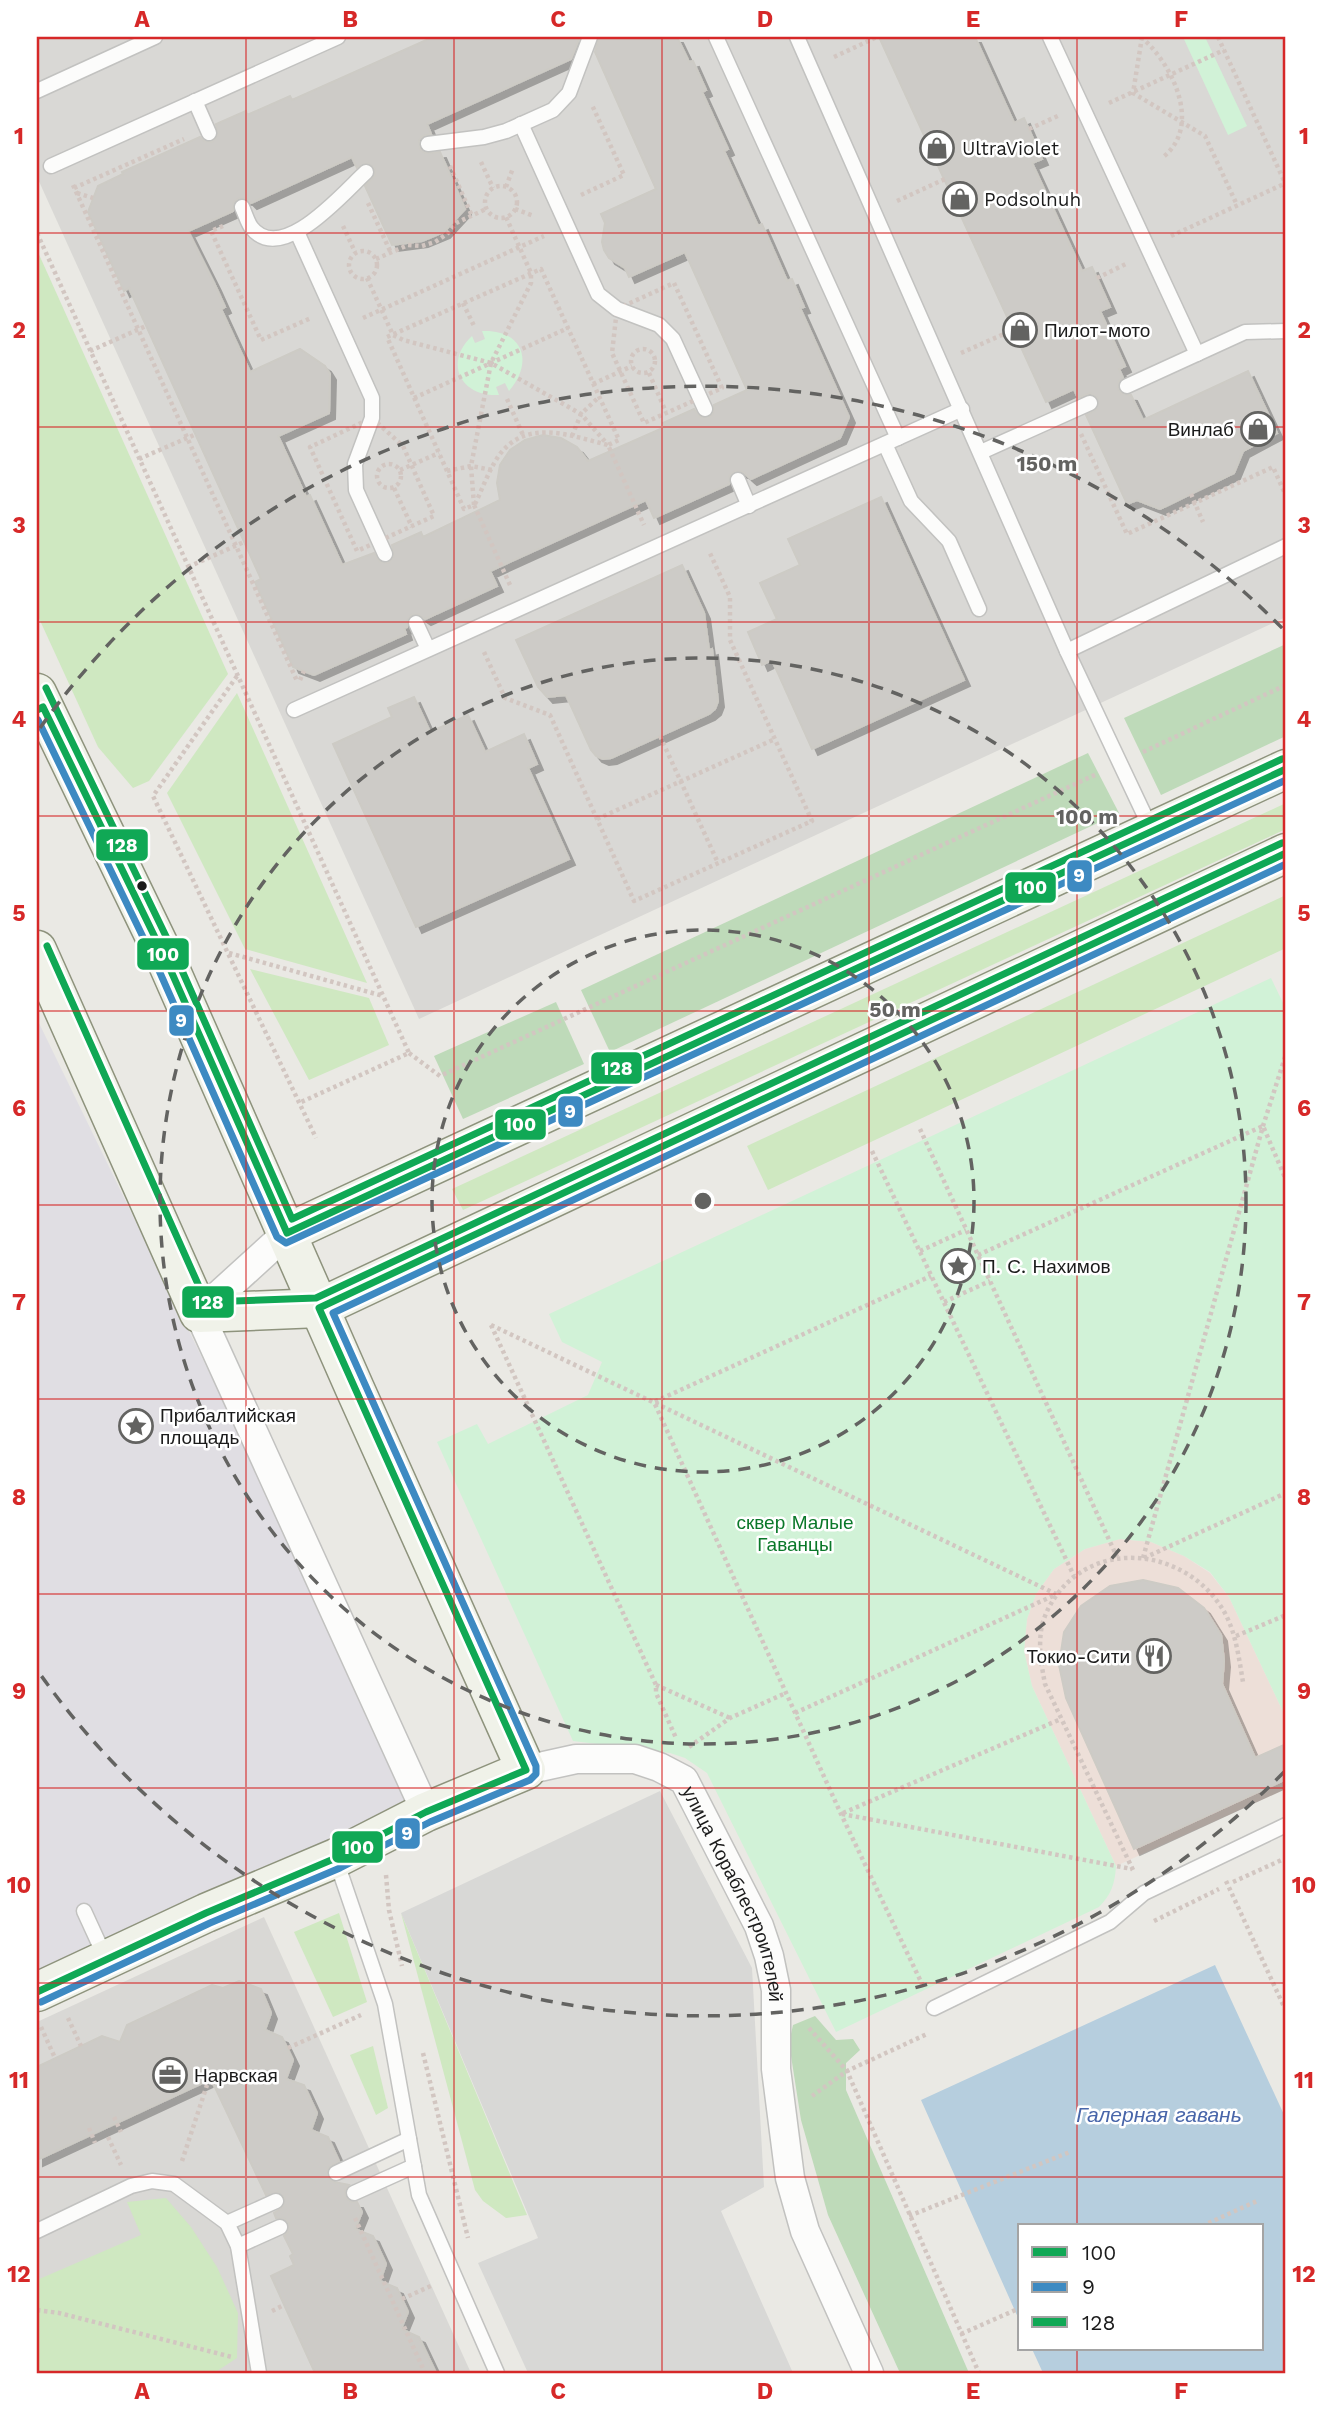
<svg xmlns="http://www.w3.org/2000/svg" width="1323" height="2410" font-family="'Work Sans',sans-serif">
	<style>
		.residential { fill: #d9d8d5 }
		.commercial { fill: #eddfd8 }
		.grass { fill: #cfe8c1 }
		.forest { fill: #bedab9 }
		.park { fill: #d1f2d7 }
		.parking { fill: #d8d8d6 }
		.plaza { fill: #e0dee3 }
		.water { fill: #b6cede }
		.building { fill: #cdcbc7; stroke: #cdcbc5; stroke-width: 2; filter: url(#shadow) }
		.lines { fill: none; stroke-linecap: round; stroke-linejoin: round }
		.lane-casing { stroke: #c2c2c0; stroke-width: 17 }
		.street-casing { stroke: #c2c2c0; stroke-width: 31 }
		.secondary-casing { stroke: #8e937d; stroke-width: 41 }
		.path { stroke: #d2c6c1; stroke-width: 4.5; stroke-dasharray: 3.5 3.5; stroke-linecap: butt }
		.lane { stroke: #fcfcfb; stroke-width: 14 }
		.street { stroke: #fcfcfb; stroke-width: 28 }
		.secondary { stroke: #f0f2e9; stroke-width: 38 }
		.bus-1-casing { stroke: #fff; stroke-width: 12 }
		.bus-2-casing { stroke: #fff; stroke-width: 12 }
		.bus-3-casing { stroke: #fff; stroke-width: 12 }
		.bus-1 { stroke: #10a855; stroke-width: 7 }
		.bus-2 { stroke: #3d8ac2; stroke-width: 7 }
		.bus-3 { stroke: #10a855; stroke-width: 7 }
		.grid { fill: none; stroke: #d62828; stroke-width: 2; stroke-opacity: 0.55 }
		.ring { fill: none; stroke: #636361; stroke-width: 3.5; stroke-dasharray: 12 9 }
		.bus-dot { fill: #1b1b1b; stroke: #fff; stroke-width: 2.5 }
		.labels { text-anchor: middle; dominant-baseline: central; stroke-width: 5; stroke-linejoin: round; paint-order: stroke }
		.poi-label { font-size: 19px; fill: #1b1b1b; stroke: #fff; text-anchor: start }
		.park-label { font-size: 19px; fill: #0b782a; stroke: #fff }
		.street-label { font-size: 19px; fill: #1b1b1b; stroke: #fff }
		.water-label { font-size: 21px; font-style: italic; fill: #4966aa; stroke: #fff }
		.centre { fill: #636361; stroke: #fff; stroke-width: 3.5 }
		.ring-label { font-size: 21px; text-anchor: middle; font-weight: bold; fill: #636361; stroke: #fff; stroke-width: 5; stroke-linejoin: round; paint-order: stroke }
		.line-badge { stroke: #fff; stroke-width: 2.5 }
		.badge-label { font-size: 19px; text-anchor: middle; font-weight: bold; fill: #fff }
		.neatline { fill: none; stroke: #d62828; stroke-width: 2.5 }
		.grid-label { font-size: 23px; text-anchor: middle; font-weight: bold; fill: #d62828 }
	</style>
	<defs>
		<filter id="shadow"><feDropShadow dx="6" dy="6" stdDeviation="0" flood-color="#0004"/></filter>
	</defs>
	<rect width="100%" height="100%" fill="#eae9e4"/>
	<g class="residential">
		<path d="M37 37H1286V617L419 1019 37 177Z"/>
		<path d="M264 1917 471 2373H37V2022Z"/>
	</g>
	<path class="commercial" d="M1120 1539 1151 1542 1184 1556 1210 1573 1229 1597 1286 1718V1789L1116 1866 1032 1686 1024 1651 1027 1619 1036 1594 1054 1569 1085 1549Z"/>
	<g class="grass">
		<path d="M37 250 228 674 149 781 133 788 98 747 37 614Z"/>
		<path d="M237 693 367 983 245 949 167 793Z"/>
		<path d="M1286 803V829L463 1210 452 1189Z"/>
		<path d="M1286 895V948L768 1190 747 1146Z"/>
		<path d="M250 969 369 998 389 1045 309 1080Z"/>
		<path d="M339 1913 367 2002 333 2017 294 1932Z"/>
		<path d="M401 1913 527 2215 506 2218 483 2201 475 2190Z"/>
		<path d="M373 2046 388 2108 376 2115 350 2055Z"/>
		<path d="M166 2198 191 2227 217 2267 238 2313 237 2358 214 2373H37V2280L141 2235 127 2202Z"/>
	</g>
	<g class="forest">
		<path d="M1286 644V736L1161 795 1124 718Z"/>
		<path d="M1088 753 1119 813 610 1052 581 990Z"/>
		<path d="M556 1002 584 1064 463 1119 434 1056Z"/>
		<path d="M815 2016 836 2040 853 2039 860 2050 846 2063V2090L969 2373H900L828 2215 801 2120 789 2043 793 2025Z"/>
	</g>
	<g class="park">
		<path d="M1183 37H1205L1247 126 1228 135Z"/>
		<path d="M482 331C522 329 535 361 509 391L505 383 496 387 499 395C461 397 443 363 472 336L475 343 485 339Z"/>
		<path d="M1271 978 1284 1005H1286V1718L1229 1597 1210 1572 1184 1556 1151 1542 1120 1539 1085 1549 1054 1569 1036 1594 1027 1619 1024 1651 1032 1686 1116 1866C1115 1884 1111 1895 1099 1907L836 2032 707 1773 685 1758 670 1753 573 1741 437 1442 477 1424 488 1444 588 1395 602 1362 562 1342 549 1314Z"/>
	</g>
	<path class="parking" d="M660 1791 752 1968 764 2187 721 2211 793 2373H528L478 2263 538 2238 401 1913Z"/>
	<path class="plaza" d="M37 1019 433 1832 37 2011Z"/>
	<path class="water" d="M1215 1965 1286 2119V2373H1043L1032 2349H1262V2226H1020V2322L921 2100Z"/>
	<g class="building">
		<path d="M433 37H580L571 59 427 124 431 134 423 136 419 140 420 149 425 153 440 152 465 209 444 232 422 241 392 245 365 186 375 175V169L368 163 357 168 352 157 251 203 247 199 239 198 234 202 233 211 188 231 215 285 225 307 221 309 250 372 300 349 325 366 330 374 329 413 278 436 306 497 310 495 342 565 374 553 380 562 388 563 394 556 392 545 421 532 423 537 500 500 497 483 500 465 510 450 525 440 543 435 561 438 577 447 588 461 665 427 663 423 694 409 700 417H710L714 411V405L747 390 685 252 629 277 625 268 609 258 604 250 602 242 605 223 601 214 656 189 595 52 599 37H677L689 62 693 61 706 90 702 92 728 149 724 151 758 226 762 224 787 281 792 279 804 307 800 308 849 417 840 438 751 479 743 472 735 471 730 475 729 484 654 518 646 500 490 571 497 586 425 619 418 614 411 615 407 621V627L404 628 406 634 314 675 293 667 255 582 261 579 129 288 124 291 88 212 98 186 123 174 122 172 200 137 204 141 212 142 218 135 216 124 246 111 247 115 290 96 292 100Z"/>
		<path d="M879 37H975L1014 123 1024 118 1042 159 1032 163 1082 271 1092 267 1110 307 1100 311 1125 366 1119 369 1123 378 1119 381 1118 389 1122 394 1131 395 1143 420 1248 371 1277 433 1243 451 1234 473 1160 509 1137 500 1127 504 1086 415 1097 409 1098 398 1090 393 1078 398 1074 389 1046 402Z"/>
		<path d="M881 497 964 680 812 749 772 660 762 665 748 632 777 619 760 583 800 565 788 539Z"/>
		<path d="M682 565 704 613 709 650 712 649 718 701 715 709 709 714 611 758 603 759 596 756 591 750 566 695 547 697 538 687 516 640Z"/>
		<path d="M414 697 430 732 468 715 485 752 524 734 537 764 528 768 569 859 416 927 333 744 392 717 388 708Z"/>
		<path d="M1143 1580 1178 1588 1204 1608 1221 1635 1224 1661 1222 1684 1255 1758 1286 1744V1779L1134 1849 1066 1698 1059 1665 1064 1632 1081 1606 1110 1586Z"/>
		<path d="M239 1981 261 1989 271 2013 265 2030 282 2037 293 2060 286 2079 304 2085 317 2113 311 2130 328 2137 339 2161 328 2168V2178L334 2182 349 2185 345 2191 346 2198 352 2202H357L362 2212 355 2229 373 2236 386 2264 380 2281 397 2288 408 2312 401 2329 419 2337 436 2373H315L271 2276 294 2265 290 2256 293 2254 284 2236 288 2232 289 2224 285 2219 276 2218 274 2213 283 2207 285 2198 278 2192 266 2195 211 2079 37 2160V2067L102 2036 120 2042 127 2025 212 1985 223 1988Z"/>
	</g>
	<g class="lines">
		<g class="lane-casing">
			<g id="lane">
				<path d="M716 37 898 438"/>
				<path d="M797 37 1067 651 1152 831"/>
				<path d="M1050 37 1197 354"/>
				<path d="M37 91 155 37"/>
				<path d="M195 101 209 133"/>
				<path d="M521 124 598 294 617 309 659 325 673 339 705 409"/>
				<path d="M428 144 484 137 506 131 553 110 569 93 590 37"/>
				<path d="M51 166 338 37"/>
				<path d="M242 207C245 213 247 221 251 227 281 267 344 192 366 172"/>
				<path d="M297 232 372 398V418L355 464 356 490 385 554"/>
				<path d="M1127 386 1245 332 1286 331"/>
				<path d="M885 444 911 501 949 541 979 609"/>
				<path d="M981 452 1090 403"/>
				<path d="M738 480 749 506"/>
				<path d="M416 623 428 649"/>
				<path d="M1067 651 1286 546"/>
				<path d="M294 710 962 409"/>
				<path d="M336 1860 385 2004 419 2195 497 2373"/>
				<path d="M84 1911 106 1959"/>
				<path d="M934 2008 1110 1922 1144 1893 1286 1825"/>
				<path d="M336 2173 409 2139"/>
				<path d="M354 2193 414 2166"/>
				<path d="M227 2223 276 2201"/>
				<path d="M37 2231 131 2186 152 2181 174 2184 227 2223 238 2246 259 2373"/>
				<path d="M238 2246 280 2227"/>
			</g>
		</g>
		<g class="street-casing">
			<g id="street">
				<path d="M287 1233 199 1313 426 1812"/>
				<path id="s1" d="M526 1770 576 1759H635L659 1767 684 1780 759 1926 769 1956 776 1990V2069L790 2178 805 2231 869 2373"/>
			</g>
		</g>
		<g class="secondary-casing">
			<g id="secondary">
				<path d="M37 693 167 962 355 1389 526 1770 426 1812 336 1858 206 1913 37 1992"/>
				<path d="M37 950 199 1313 319 1308 1286 853"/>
				<path d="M287 1233 1286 769"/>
			</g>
		</g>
		<g class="path">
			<path d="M1141 37C1172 63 1203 126 1163 157"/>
			<path d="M1142 37 1133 93 1205 136 1237 205"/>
			<path d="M1218 37 1286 185"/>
			<path d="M834 57 877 37"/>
			<path d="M1109 103 1224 50"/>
			<path d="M1029 129 1060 115"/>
			<path d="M481 162 493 188"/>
			<path d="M450 166 472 216"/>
			<path d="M73 185 297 681"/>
			<circle cx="501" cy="202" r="16"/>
			<path d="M506 187 513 168"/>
			<path d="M74 188 184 139"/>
			<path d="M77 193 93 198"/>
			<path d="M581 195 624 175 592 105"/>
			<path d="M897 201 945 179"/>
			<path d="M368 203 391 253"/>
			<path d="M515 209 534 216"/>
			<path d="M223 226 211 231 261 340 311 318"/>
			<path d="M343 226 355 252"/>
			<path d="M37 233 409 1053 299 1103"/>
			<path d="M1171 236 1286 183"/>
			<circle cx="363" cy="265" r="14"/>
			<path d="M376 259 408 245 422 246 435 242 447 234 456 223 486 209"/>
			<path d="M367 278 393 335 403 340 491 363 581 414 608 445"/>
			<path d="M1097 278 1128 263"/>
			<path d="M674 283 722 388 644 423 612 353 617 309Z"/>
			<path d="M463 303 475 328"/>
			<path d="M363 318 544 236"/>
			<circle cx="643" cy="361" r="12"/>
			<path d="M90 351 146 326"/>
			<path d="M961 353 1013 330"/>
			<path d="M649 373 666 412"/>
			<path d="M593 384 632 366"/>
			<path d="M414 398 568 328"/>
			<path d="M507 399 523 435"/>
			<path d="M372 418 403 446 434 516 357 551 310 447Z"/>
			<path d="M1081 434 1127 534 1273 467 1286 496"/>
			<path d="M572 436 581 414 599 397"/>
			<path d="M139 459 194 435"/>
			<circle cx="389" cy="476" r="12"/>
			<path d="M400 470 439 453"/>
			<path d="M447 471 471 466 492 470"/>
			<path d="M394 488 412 527"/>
			<path d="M1191 494 1203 522"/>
			<path d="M475 504C483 488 489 469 500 454 528 418 571 436 608 445"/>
			<path d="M474 505 471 466 491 363 531 283V273L506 217"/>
			<path d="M188 567 244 542"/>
			<path d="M510 585 474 505 464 509 387 337 541 269 619 440 608 445 644 525"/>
			<path d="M484 652 505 698 550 715 634 901 812 821 730 640V597L709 551"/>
			<path d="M237 676 153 796 316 1138"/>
			<path d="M300 680 304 671"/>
			<path d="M660 736 718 863"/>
			<path d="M1143 752 1286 685"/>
			<path d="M597 819 775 739"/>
			<path d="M229 953 383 996"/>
			<path d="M409 1053 440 1076 1097 774"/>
			<path d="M920 1129 1117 1557"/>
			<path d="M872 1151 1074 1576"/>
			<path d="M920 1251 966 1230"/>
			<path d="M978 1255 1263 1126 1286 1180"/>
			<path d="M944 1302 990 1281"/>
			<path d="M491 1325 1056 1594"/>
			<path d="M491 1325 656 1685V1693L676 1738"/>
			<path d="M1143 1558 1263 1126 1286 1054"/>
			<path d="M1144 1558 1286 1493"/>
			<path d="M1236 1636 1286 1615"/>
			<path d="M656 1685 730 1718"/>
			<path d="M795 1713 1055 1595"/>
			<path d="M689 1747 730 1718 786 1693"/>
			<path d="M843 1813 1061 1719"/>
			<path d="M842 1814 1132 1869"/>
			<path d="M1133 1870 1045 1684C1041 1663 1038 1646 1042 1625 1046 1610 1055 1595 1066 1584 1110 1541 1182 1554 1217 1601 1235 1624 1238 1653 1243 1682"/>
			<path d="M386 1875 389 1910 402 1966"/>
			<path d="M1226 1881 1286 2011"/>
			<path d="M1233 1882 1286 1858"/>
			<path d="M1154 1921 1219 1889"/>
			<path d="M923 1986 841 1814 654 1402 931 1276"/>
			<path d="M68 2018 81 2046"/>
			<path d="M41 2027 55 2058"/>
			<path d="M809 2028 847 2071 979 2373"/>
			<path d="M288 2048 361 2015"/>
			<path d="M423 2053 468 2238"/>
			<path d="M812 2096 847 2071 927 2034"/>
			<path d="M114 2117 121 2132"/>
			<path d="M89 2128 95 2143"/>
			<path d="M108 2137 121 2165"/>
			<path d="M182 2161 207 2085 213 2082"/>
			<path d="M909 2216 1070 2152"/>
			<path d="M355 2218 425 2373"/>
			<path d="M1202 2226 1257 2201"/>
			<path d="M402 2299 433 2285"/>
			<path d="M37 2310 59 2313 232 2357"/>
			<path d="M272 2311 284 2305"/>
			<path d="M961 2334 1020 2308"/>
		</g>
		<use href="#lane" class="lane"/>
		<use href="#street" class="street"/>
		<use href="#secondary" class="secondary"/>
		<g class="bus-1-casing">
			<g id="bus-1">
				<path d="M37 710 43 707 167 962 287 1233 1286 769"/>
				<path d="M37 1992 206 1913 336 1858 426 1812 526 1770 319 1308 1286 853"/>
			</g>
		</g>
		<g class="bus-2-casing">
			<g id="bus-2">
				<path d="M38 720 157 966 277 1237 286 1243 1286 780"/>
				<path d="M41 2002 210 1923 340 1868 430 1822 530 1780 536 1774V1766L333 1313 1286 864"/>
			</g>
		</g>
		<g class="bus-3-casing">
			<g id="bus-3">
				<path d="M46 688 176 957 292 1219 1282 759"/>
				<path d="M47 946 206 1302 316 1298 1282 843"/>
			</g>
		</g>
		<use href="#bus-1" class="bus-1"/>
		<use href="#bus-2" class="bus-2"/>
		<use href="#bus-3" class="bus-3"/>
	</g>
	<path class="grid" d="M246 37V2373M454 37V2373M662 37V2373M869 37V2373M1077 37V2226M37 233H1286M37 427H1286M37 622H1286M37 816H1286M37 1011H1286M37 1205H1286M37 1399H1286M37 1594H1286M37 1788H1286M37 1983H1286M37 2177H1286M1077 2349V2373"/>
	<g class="ring">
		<circle cx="703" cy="1201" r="271"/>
		<circle cx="703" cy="1201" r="543"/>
		<path d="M1284 1772A814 814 0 0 1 40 1674M40 728A814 814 0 0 1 1284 630"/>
	</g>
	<defs>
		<g id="shop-ring" transform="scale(1.75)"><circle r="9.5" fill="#fff" stroke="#636361" stroke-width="1.5"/><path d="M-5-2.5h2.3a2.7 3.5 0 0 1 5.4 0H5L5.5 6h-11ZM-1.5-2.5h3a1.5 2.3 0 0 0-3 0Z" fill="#636361"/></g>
		<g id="sight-ring" transform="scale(1.75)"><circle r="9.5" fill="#fff" stroke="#636361" stroke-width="1.5"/><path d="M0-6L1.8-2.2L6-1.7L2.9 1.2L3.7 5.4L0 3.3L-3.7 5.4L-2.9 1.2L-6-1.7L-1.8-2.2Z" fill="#636361"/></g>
		<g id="restaurant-ring" transform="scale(1.75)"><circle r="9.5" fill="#fff" stroke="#636361" stroke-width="1.5"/><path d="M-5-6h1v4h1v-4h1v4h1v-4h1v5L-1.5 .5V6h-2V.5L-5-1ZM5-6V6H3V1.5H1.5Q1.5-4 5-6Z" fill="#636361"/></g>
		<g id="office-ring" transform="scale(1.75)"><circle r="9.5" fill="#fff" stroke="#636361" stroke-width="1.5"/><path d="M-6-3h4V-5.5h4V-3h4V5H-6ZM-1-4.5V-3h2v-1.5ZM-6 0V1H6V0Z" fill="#636361"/></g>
	</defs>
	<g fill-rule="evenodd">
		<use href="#shop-ring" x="937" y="148"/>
		<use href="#shop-ring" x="960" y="199"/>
		<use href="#shop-ring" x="1020" y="330"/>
		<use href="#shop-ring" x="1258" y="429"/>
		<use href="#sight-ring" x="958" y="1266"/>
		<use href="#sight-ring" x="136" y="1426"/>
		<use href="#restaurant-ring" x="1154" y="1656"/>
		<use href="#office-ring" x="170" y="2075"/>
	</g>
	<circle class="bus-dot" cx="142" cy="886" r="6"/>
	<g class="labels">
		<g class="poi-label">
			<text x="962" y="148">UltraViolet</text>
			<text x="984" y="199">Podsolnuh</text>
			<text x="1044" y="330">Пилот-мото</text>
			<text x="1234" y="429" text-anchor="end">Винлаб</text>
			<text x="982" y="1266">П. С. Нахимов</text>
			<text x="160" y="1415">Прибалтийская<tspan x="160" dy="22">площадь</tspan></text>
			<text x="1130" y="1656" text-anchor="end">Токио-Сити</text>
			<text x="194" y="2075">Нарвская</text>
		</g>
		<g class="park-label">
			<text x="795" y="1522">сквер Малые<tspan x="795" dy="22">Гаванцы</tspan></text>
		</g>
		<g class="street-label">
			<text stroke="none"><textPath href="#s1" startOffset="289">улица Кораблестроителей</textPath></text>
		</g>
		<g class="water-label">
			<text x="1159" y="2114">Галерная гавань</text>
		</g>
	</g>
	<circle cx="703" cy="1201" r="10" class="centre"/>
	<g class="ring-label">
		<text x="1047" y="471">150 m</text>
		<text x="1087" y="824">100 m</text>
		<text x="895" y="1017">50 m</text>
	</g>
	<g class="line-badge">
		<rect x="95" y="828" width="54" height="34" rx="7" fill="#10a855"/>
		<rect x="1066" y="859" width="27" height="34" rx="7" fill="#3d8ac2"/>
		<rect x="1004" y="871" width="53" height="33" rx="7" fill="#10a855"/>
		<rect x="136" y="937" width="54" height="34" rx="7" fill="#10a855"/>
		<rect x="168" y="1004" width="27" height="33" rx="7" fill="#3d8ac2"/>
		<rect x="590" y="1051" width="53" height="34" rx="7" fill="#10a855"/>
		<rect x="557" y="1095" width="27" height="33" rx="7" fill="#3d8ac2"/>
		<rect x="494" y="1108" width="53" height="33" rx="7" fill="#10a855"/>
		<rect x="181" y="1285" width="54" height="34" rx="7" fill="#10a855"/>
		<rect x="394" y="1817" width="27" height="33" rx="7" fill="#3d8ac2"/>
		<rect x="331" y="1830" width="53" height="34" rx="7" fill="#10a855"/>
	</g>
	<g class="badge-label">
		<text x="122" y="852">128</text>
		<text x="1079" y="882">9</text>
		<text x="1031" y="894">100</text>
		<text x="163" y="961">100</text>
		<text x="181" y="1027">9</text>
		<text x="617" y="1075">128</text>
		<text x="570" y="1118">9</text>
		<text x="520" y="1131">100</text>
		<text x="208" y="1309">128</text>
		<text x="407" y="1840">9</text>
		<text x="358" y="1854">100</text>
	</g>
	<rect width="1323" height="2410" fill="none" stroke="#ffffff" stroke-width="77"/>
	<rect x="1018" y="2224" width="245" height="126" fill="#ffffff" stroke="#a4a4a4" stroke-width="2"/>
	<rect x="1032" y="2247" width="35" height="10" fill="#10a855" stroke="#a4a4a4" stroke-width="2"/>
	<text x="1082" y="2260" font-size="21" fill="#1b1b1b">100</text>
	<rect x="1032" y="2282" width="35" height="10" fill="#3d8ac2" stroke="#a4a4a4" stroke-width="2"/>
	<text x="1082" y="2294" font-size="21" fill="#1b1b1b">9</text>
	<rect x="1032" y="2317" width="35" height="10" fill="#10a855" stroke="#a4a4a4" stroke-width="2"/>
	<text x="1082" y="2330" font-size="21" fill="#1b1b1b">128</text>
	<rect x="38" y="38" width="1246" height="2334" class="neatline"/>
	<g class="grid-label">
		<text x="142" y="27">A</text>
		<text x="350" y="27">B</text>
		<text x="558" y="27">C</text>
		<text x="765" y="27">D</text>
		<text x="973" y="27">E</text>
		<text x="1181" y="27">F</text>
		<text x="19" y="144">1</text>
		<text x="1304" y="144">1</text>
		<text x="19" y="338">2</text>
		<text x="1304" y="338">2</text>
		<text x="19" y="533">3</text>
		<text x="1304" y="533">3</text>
		<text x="19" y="727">4</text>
		<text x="1304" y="727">4</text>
		<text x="19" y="921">5</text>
		<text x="1304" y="921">5</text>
		<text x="19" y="1116">6</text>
		<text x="1304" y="1116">6</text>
		<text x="19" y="1310">7</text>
		<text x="1304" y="1310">7</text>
		<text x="19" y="1505">8</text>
		<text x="1304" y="1505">8</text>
		<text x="19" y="1699">9</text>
		<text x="1304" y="1699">9</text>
		<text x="19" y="1893">10</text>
		<text x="1304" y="1893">10</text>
		<text x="19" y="2088">11</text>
		<text x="1304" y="2088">11</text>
		<text x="19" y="2282">12</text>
		<text x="1304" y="2282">12</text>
		<text x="142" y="2399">A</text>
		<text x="350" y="2399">B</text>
		<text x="558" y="2399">C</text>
		<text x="765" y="2399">D</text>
		<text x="973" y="2399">E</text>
		<text x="1181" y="2399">F</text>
	</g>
</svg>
